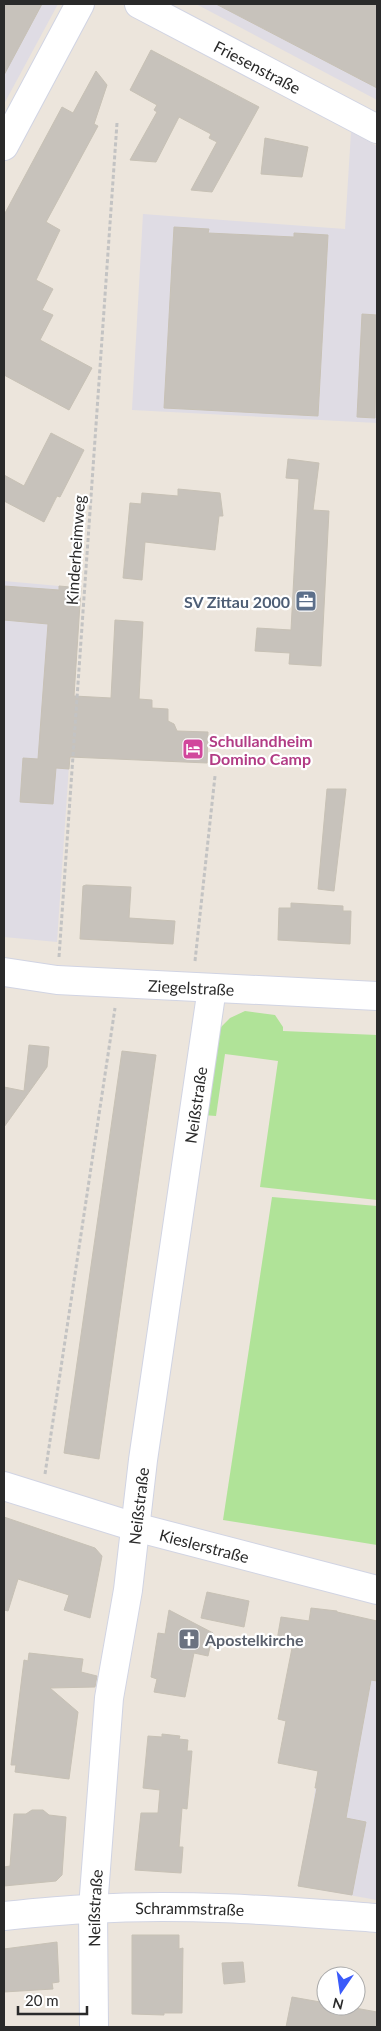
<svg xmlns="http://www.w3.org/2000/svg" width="381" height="2031" font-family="Lato,sans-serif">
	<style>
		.industrial { fill: #dfdce4 }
		.green { fill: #b0e398 }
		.building { fill: #c7c2bb; stroke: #c7c1b5 }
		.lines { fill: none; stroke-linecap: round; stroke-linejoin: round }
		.street-casing { stroke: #d1d4e3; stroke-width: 30 }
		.secondary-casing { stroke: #d1d4e3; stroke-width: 30 }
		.path { stroke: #c3c3c3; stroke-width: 3; stroke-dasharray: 4 2.5; stroke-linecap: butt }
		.street { stroke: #fff; stroke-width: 28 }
		.secondary { stroke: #fff; stroke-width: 28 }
		.labels { text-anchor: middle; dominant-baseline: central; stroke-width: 4.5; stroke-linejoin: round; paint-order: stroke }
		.street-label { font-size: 16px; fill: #2a2a2a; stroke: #fff }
		.service-label { font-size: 16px; font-weight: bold; fill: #4e5e75; stroke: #fff; text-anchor: end }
		.hotel-label { font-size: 16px; font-weight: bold; fill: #b23c85; stroke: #fff; text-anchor: start }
		.worship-label { font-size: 16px; font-weight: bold; fill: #5b616d; stroke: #fff; text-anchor: start }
	</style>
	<rect width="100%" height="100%" fill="#ece5dc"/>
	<g class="industrial">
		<path d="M4 4H58L4 104Z"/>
		<path d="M196 4H377V100Z"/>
		<path d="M351 132 377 146V423L132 410 143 214 345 229Z"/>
		<path d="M4 581 81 588 57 942 4 937Z"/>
		<path d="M335 1656 377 1664V1900L298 1886 312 1811Z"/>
	</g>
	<g class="green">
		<path d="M245 1011 275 1015 283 1027V1031L377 1035V1200L260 1187 278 1061 225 1054 216 1116 203 1115 215 1033 230 1018Z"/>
		<path d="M272 1197 377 1206V1545L223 1520Z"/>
	</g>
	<g class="building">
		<path d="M4 4H42L4 75Z"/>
		<path d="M216 4H377V88Z"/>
		<path d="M151 50 259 107 212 192 191 190 217 142 209 138 211 134 179 117 156 162 130 160 157 112 154 110 157 105 130 90Z"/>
		<path d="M96 71 107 85 94 124 98 126 46 222 60 230 36 280 53 289 42 310 53 315 40 340 92 368 69 410 4 375V215L62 107 73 113Z"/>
		<path d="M265 138 308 147 302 177 261 174Z"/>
		<path d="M174 227 209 229 208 233 294 237V233L328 235 318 416 164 408Z"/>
		<path d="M362 314 377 315 375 418 357 417Z"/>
		<path d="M51 433 84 450 60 497 57 496 44 522 4 501V475L24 486Z"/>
		<path d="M288 459 319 463 313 510 329 511 321 666 289 664 290 653 255 651 257 628 291 630 299 479 286 478Z"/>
		<path d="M178 489 220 493 223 516H219L215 550 145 542 142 580 123 578 130 503 141 504 142 493 178 496Z"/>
		<path d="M4 586 59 590V586L81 588 74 696 111 698 115 620 143 622 139 699 152 700V708L168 709V721L174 724 177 731 208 732 207 763 70 757 69 769 56 768 53 804 20 802 23 758 38 759 48 624 4 620Z"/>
		<path d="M327 789H346L334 891 318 889Z"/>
		<path d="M86 885 131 887 129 918 175 921 173 944 80 939 83 886Z"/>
		<path d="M291 903 343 906V911H351L350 944 278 940 279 908H291Z"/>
		<path d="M29 1045 49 1047 47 1067 4 1127V1087L24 1091Z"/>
		<path d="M122 1051 156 1055 99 1459 64 1453Z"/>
		<path d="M4 1517 95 1548 102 1556 90 1618 64 1610 69 1595 18 1579 8 1611 4 1610Z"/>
		<path d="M207 1592 249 1601 244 1627 201 1618Z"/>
		<path d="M311 1608 337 1611V1612L377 1621V1681L371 1680 346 1818 366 1822 352 1895 298 1886 317 1788H315L318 1771 278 1763 286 1721 278 1719 293 1643 277 1640 281 1617 309 1621Z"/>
		<path d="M169 1610 213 1633 208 1656 194 1653 185 1697 154 1692 157 1679 151 1677 158 1633 165 1634Z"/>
		<path d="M29 1653 83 1659 81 1672 97 1676 95 1687 50 1688 78 1712 69 1779 15 1772 16 1765H11L24 1660 28 1661Z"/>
		<path d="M162 1734 180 1736 179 1739 188 1740 187 1751H192L187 1809 182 1808 179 1847H183L181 1873 135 1870 141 1813H158L160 1790 143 1788 148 1736 162 1737Z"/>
		<path d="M32 1810H43L49 1815 66 1817 62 1875 56 1881 4 1886V1867L10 1866 14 1814H26Z"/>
		<path d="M132 1935H179V1949L183 1948 182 2013H164V2015L132 2014Z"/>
		<path d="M57 1942 59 1982 52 1983 53 1989 4 1992V1949Z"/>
		<path d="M243 1962 245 1982 224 1984 222 1963Z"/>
		<path d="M292 1997 326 2003V2006H344L377 2012V2027H286Z"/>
	</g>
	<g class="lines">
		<g class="street-casing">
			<g id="street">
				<path id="s1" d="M139 4 377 129"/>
				<path d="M4 146 80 4"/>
				<path id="s2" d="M4 972 57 980 377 996"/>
				<path id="s3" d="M4 1486 135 1527 377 1590"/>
				<path id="s4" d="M94 2027 93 1908 109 1698 128 1590 143 1460 212 988"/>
			</g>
		</g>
		<g class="secondary-casing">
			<g id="secondary">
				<path id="s5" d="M4 1916C33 1913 62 1910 91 1909 186 1903 283 1911 377 1918"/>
			</g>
		</g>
		<g class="path">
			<path d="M59 957 117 123"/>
			<path d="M195 961 215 776"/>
			<path d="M45 1474 115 1008"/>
		</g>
		<use href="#street" class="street"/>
		<use href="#secondary" class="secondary"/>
	</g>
	<defs>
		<g id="office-square" transform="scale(1.125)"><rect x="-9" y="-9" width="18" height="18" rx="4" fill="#5c6f8a" stroke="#fff"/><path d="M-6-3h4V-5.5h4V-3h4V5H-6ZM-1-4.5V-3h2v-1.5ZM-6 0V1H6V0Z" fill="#fff"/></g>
		<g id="hotel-square" transform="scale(1.125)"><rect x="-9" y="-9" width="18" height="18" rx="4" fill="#d1479c" stroke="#fff"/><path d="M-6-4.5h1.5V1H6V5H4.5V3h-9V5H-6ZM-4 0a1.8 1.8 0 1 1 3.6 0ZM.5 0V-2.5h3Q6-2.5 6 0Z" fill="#fff"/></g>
		<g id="church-square" transform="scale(1.125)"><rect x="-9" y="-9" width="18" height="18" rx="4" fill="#6b7280" stroke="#fff"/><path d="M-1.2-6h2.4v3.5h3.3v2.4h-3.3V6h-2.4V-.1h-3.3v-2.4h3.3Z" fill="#fff"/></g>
	</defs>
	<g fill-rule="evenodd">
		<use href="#office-square" x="306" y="601"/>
		<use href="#hotel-square" x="193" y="749"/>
		<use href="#church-square" x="189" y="1639"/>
	</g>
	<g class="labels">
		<g class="street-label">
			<text stroke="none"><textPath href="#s1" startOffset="134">Friesenstraße</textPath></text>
			<text transform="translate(75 550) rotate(-86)">Kinderheimweg</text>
			<text stroke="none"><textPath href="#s2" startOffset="188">Ziegelstraße</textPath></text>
			<text stroke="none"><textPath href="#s4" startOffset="929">Neißstraße</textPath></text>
			<text stroke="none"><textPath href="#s4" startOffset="524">Neißstraße</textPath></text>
			<text stroke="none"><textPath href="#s3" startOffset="209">Kieslerstraße</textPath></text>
			<text stroke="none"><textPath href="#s4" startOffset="119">Neißstraße</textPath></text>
			<text stroke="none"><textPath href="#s5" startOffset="186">Schrammstraße</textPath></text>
		</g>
		<g class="service-label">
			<text x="290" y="601">SV Zittau 2000</text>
		</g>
		<g class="hotel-label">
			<text x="209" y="740">Schullandheim<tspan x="209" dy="18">Domino Camp</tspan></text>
		</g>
		<g class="worship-label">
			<text x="205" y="1639">Apostelkirche</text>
		</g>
	</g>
	<rect width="381" height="2031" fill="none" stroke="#2a2a2a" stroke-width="10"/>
	<g transform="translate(341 1991) rotate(193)"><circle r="24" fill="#ffffff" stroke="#aaaaaa"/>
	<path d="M0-4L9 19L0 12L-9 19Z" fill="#3a5afa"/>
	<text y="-8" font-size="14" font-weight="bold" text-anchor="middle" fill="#2a2a2a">N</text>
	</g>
	<path d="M18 2006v8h69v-8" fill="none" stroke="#2a2a2a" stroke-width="2.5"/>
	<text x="25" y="2006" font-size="15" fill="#2a2a2a" stroke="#ffffff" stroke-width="4" paint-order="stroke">20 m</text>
</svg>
